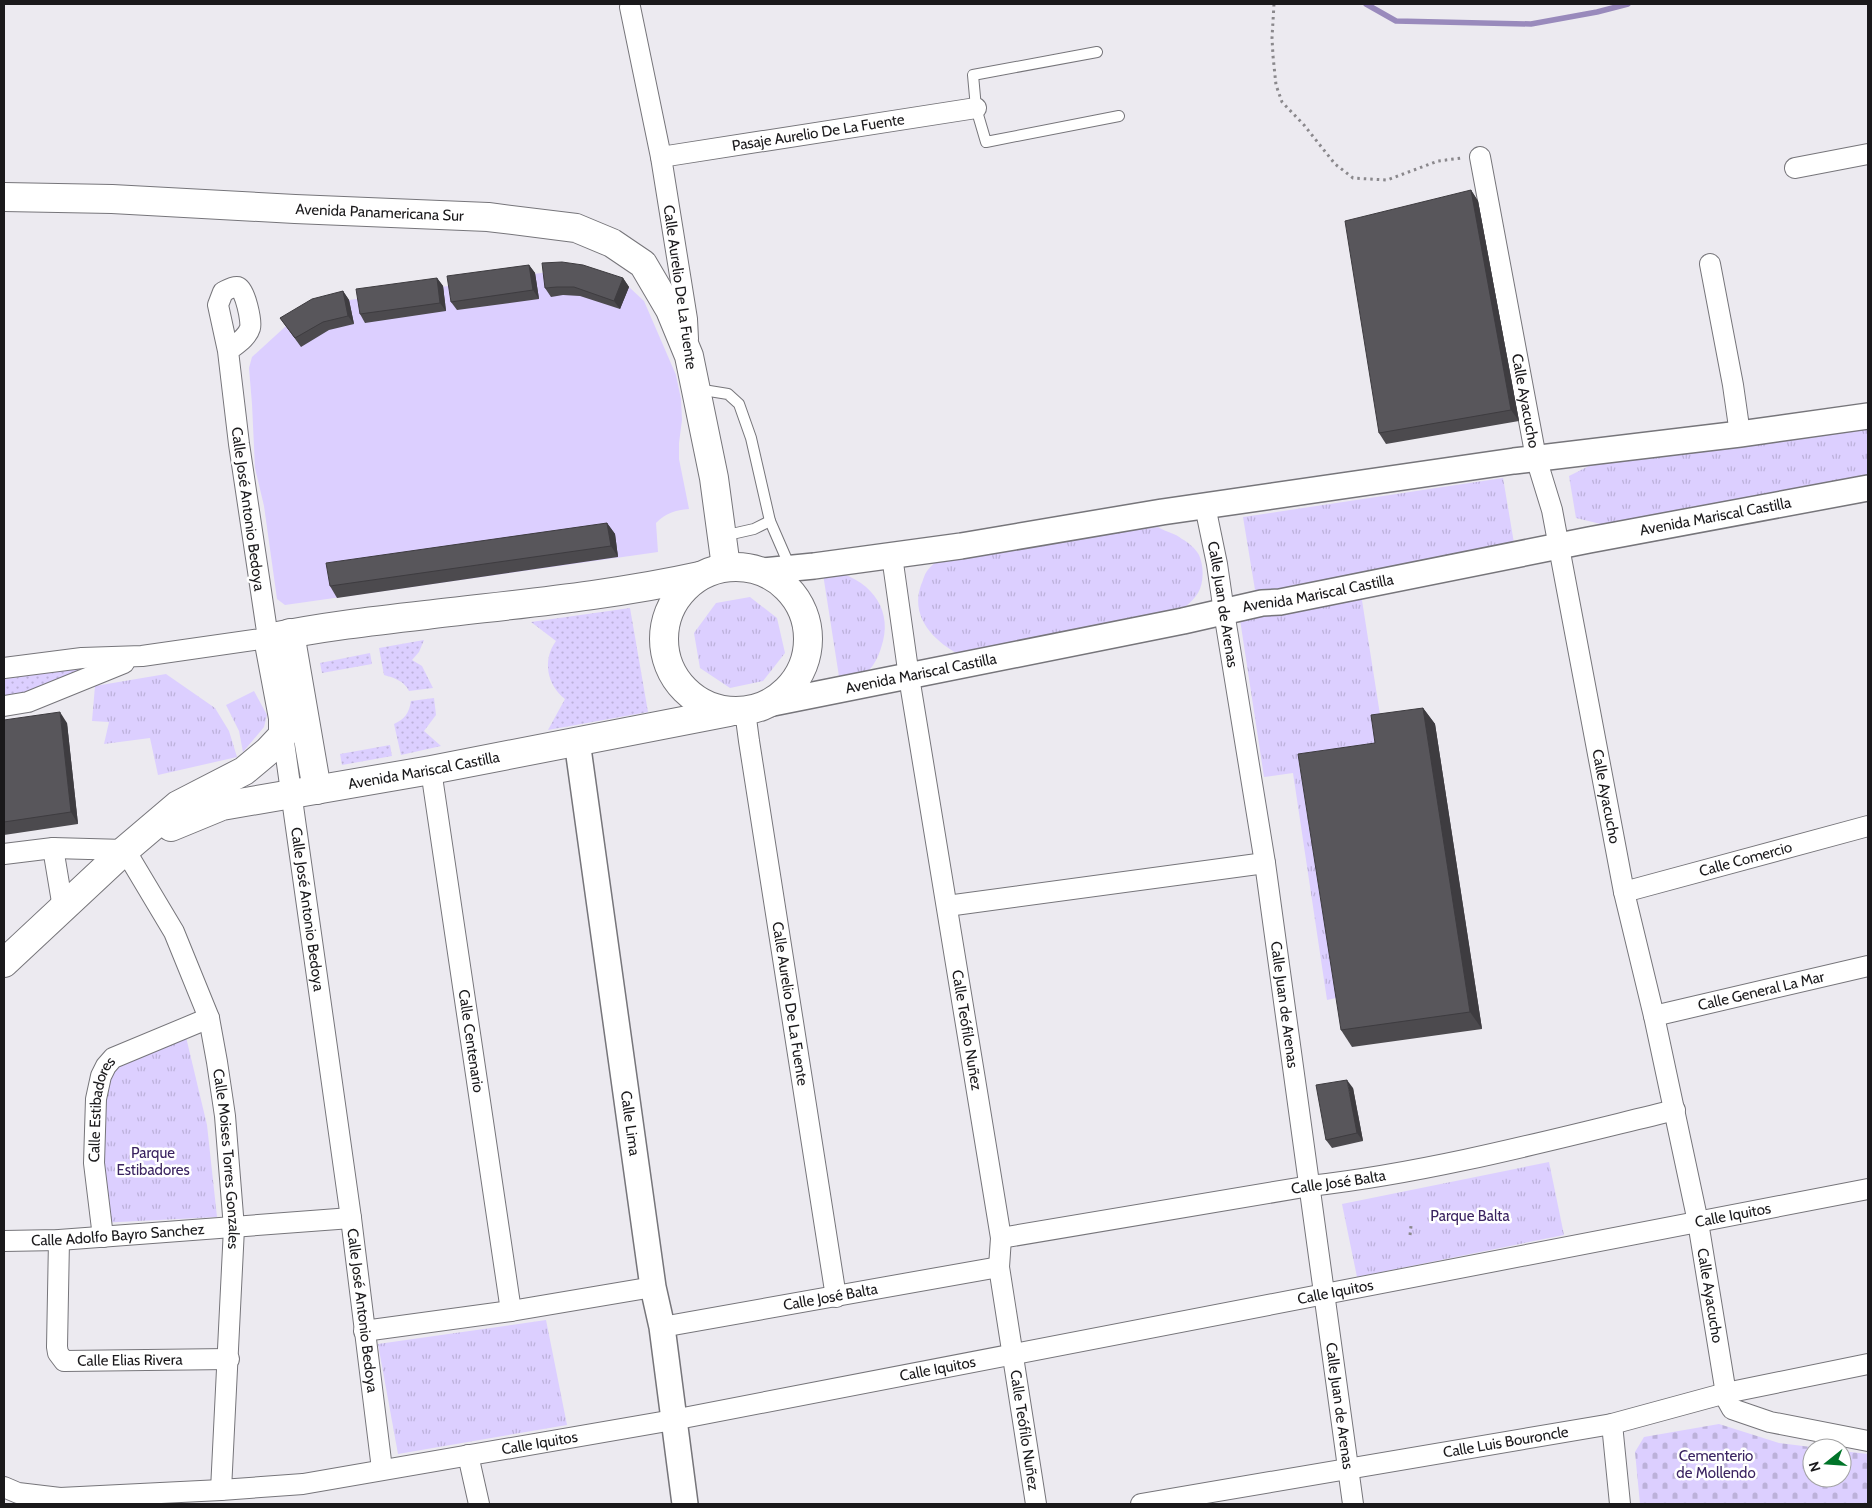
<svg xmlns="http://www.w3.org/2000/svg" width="1872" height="1508" font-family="Cabin,sans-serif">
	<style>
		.grass { fill: url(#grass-dots) }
		.cemetery { fill: url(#cemetery-stones) }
		.park { fill: url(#park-tufts) }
		.garden { fill: #dccfff }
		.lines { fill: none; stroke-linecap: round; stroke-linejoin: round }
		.stream { stroke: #998abc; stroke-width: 5.5 }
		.service-casing { stroke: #76757a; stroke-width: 12 }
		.minor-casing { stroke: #76757a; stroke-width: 22 }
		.tertiary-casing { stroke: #76757a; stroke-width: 28 }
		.primary-casing { stroke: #76757a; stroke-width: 30 }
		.path { stroke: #8a888c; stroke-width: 3; stroke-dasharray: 2.5 4; stroke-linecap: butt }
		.service { stroke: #fff; stroke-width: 10 }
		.minor { stroke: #fff; stroke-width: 20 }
		.tertiary { stroke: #fff; stroke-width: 25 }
		.primary { stroke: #fff; stroke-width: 28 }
		.wall { fill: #4c4a4e }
		.shaded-wall { fill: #3e3c40 }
		.building { fill: #58565b; stroke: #3e3c40 }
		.labels { text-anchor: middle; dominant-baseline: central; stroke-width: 5; stroke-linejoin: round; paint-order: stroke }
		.street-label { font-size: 15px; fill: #1a191b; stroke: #fff }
		.park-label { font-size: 15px; fill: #3b2461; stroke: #fff }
	</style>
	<defs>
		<pattern id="grass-dots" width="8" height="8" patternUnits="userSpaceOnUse" patternTransform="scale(1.25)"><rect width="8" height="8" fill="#dccfff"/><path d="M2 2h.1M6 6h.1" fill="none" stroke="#bcb1da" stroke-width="1.8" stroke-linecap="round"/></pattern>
		<pattern id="cemetery-stones" width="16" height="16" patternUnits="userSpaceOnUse" patternTransform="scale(1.25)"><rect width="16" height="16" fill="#dccfff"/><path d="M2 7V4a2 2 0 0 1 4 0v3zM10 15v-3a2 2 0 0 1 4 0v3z" fill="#bcb1da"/></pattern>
		<pattern id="park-tufts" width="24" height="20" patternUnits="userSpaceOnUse" patternTransform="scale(1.25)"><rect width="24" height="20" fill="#dccfff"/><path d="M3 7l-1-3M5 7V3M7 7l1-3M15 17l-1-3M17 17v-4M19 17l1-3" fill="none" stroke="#bcb1da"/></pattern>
	</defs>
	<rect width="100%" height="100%" fill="#eceaf0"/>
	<g class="grass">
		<path d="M630 608 648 712 548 730 565 699C547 685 542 660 556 641L531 622Z"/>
		<path d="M424 640 419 652 412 660 422 666 433 688 409 691C404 681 395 678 384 675L379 648Z"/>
		<path d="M370 653 372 664 322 673 320 663Z"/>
		<path d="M83 668 25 695 4 698V679Z"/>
		<path d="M434 698 436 715 424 731 441 746 401 755 394 724C405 719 409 713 411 701Z"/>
		<path d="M390 745 392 756 342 765 340 754Z"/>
	</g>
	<path class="cemetery" d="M1719 1424 1779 1443 1819 1448H1812V1478H1842V1451L1868 1454V1504H1640L1635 1452 1644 1437Z"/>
	<g class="park">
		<path d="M1868 426V478L1609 526 1576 518 1569 476 1589 466Z"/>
		<path d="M1503 478 1515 549 1257 602 1243 517Z"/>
		<path d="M1158 527C1166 532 1175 533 1182 539 1188 542 1196 549 1199 555 1204 566 1204 583 1198 593 1192 603 1181 609 1173 617L964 657C937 644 909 619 921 585 923 581 924 575 927 571 932 564 941 558 947 552Z"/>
		<path d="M837 572C873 582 894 612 881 648 879 655 874 666 868 671 860 678 850 681 840 683L823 574Z"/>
		<path d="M1361 594 1387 759 1336 998 1327 1000 1293 773 1264 777 1239 613Z"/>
		<path d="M750 597 777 618 785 653 763 681 730 688 700 668 694 633 716 603Z"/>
		<path d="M166 674 215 708 229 731 237 757 158 775 150 738 104 744 109 722 92 721 95 686Z"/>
		<path d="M254 691 267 715 264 727 243 752 239 731 226 705Z"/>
		<path d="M186 1037 207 1125 217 1217 99 1223 108 1066Z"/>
		<path d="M1549 1162 1564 1235 1357 1277 1342 1204Z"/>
		<path d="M546 1320 567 1425 398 1454 378 1344Z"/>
	</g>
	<path class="garden" d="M548 272 609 280 629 287 644 301 676 375 681 399 682 420 679 443V459L689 509C675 510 666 513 656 523L658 552 285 605 277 599 264 506 255 468 252 404 249 368 252 357 286 326 349 300Z"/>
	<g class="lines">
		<path class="stream" d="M1366 4 1396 21 1531 24 1597 12 1628 4"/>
		<g class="service-casing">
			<g id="service">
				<path d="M1097 52 973 75 976 108 986 142 1119 116"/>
				<path d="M697 389 728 394 739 404 751 438 770 521 790 567"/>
				<path d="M723 536 754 529 770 521"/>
			</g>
		</g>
		<g class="minor-casing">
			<g id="minor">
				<path d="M630 7 661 157 687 319 688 339"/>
				<path id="s1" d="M661 157 976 108"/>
				<path id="s2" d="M1480 157 1536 458 1552 510 1624 892 1654 1016 1698 1222 1727 1400 1732 1409 1770 1422 1868 1441"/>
				<path d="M1795 168 1868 154"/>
				<path d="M1710 264 1733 385 1740 434"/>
				<path id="s3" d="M1205 506 1217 564 1224 612 1265 863 1353 1504"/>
				<path id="s4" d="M892 556 909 677 1001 1238 999 1267 1036 1504"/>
				<path d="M4 668 82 658 142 656 268 638 239 444 228 351 218 305 223 292C227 290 233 286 238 287 245 289 252 322 250 328 247 338 235 345 228 351"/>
				<path d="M4 706 28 702 124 663"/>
				<path id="s5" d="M745 711 749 741 836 1297"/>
				<path id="s6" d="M283 735 351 1218 382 1469"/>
				<path id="s7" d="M431 770 511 1311"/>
				<path d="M53 848 63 908"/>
				<path id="s8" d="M4 854 53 848 125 850 174 932 209 1018 217 1062 225 1116 234 1228 221 1490"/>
				<path id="s9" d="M1624 892 1868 826"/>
				<path d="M947 906 1265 863"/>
				<path id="s10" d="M1654 1016 1868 966"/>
				<path id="s11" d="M103 1237 94 1163 96 1099 101 1076 106 1066 113 1058 209 1018"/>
				<path id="s12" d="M1001 1238 1310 1186C1433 1172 1555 1139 1675 1110"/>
				<path id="s13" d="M59 1240 57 1347 58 1353 64 1361 229 1359"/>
				<path id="s14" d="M4 1241 59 1240 351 1218"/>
				<path id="s15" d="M662 1327 999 1267"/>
				<path d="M364 1331 511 1311 653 1287"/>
				<path d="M1612 1424 1620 1504"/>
				<path d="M468 1455 479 1504"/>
				<path id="s16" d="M4 1487 18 1493 60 1498 221 1490 303 1484 673 1420 1868 1189"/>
				<path id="s17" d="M1141 1504 1612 1424 1726 1393 1868 1364"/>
			</g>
		</g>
		<g class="tertiary-casing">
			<g id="tertiary">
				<path d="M762 571 814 566 961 546 1162 512 1514 461 1740 434 1868 416"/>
				<path id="s18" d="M768 704 1183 621 1262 603 1280 602 1589 540 1868 488"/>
				<path id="s19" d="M577 741 653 1287 662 1327 685 1504"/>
			</g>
		</g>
		<g class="primary-casing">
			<g id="primary">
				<path id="s20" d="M4 197 112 199 295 209 488 217 576 228 612 243 643 264 670 310 689 356 714 478 726 567"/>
				<circle cx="736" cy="639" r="72"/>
				<path d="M290 633 317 790"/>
				<path id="s21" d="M171 827 222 806 431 770 729 712"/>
				<path d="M4 963 125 850 178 805 244 771 268 751 283 735V718L268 638C320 627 373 621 426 615 517 604 610 596 700 576"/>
			</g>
		</g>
		<g class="path">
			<path d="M1274 4 1272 38 1273 56 1276 85 1282 102 1304 125 1335 164 1353 178 1387 180 1438 161 1462 158"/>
			<path d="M1410 1235 1411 1226"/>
		</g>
		<use href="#service" class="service"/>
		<use href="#minor" class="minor"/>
		<use href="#tertiary" class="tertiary"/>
		<use href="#primary" class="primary"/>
	</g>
	<g class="wall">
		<path d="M1471 190 1478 201 1519 421 1386 444 1379 433Z"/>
		<path d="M529 265 535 273 539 299 457 310 451 302Z"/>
		<path d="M437 278 443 286 446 311 365 323 360 314Z"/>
		<path d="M623 278 629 287 620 309 580 296 563 295 551 297 545 288Z"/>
		<path d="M343 291 349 300 354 324 329 330 301 347 280 318Z"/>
		<path d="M607 523 615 534 618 557 337 598 330 586Z"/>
		<path d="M1423 708 1435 724 1482 1029 1352 1047 1341 1030 1375 743Z"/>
		<path d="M4 720 67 723 78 824 4 835Z"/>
		<path d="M1353 1088 1363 1141 1332 1148 1326 1140Z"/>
	</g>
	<g class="shaded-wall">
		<path d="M1471 190 1478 201 1519 421 1511 410Z"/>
		<path d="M529 265 535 273 539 299 533 290Z"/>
		<path d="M437 278 443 286 446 311 440 303Z"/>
		<path d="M623 278 629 287 620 309 614 301Z"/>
		<path d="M343 291 349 300 354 324 348 316Z"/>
		<path d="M607 523 615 534 618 557 611 546Z"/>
		<path d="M1423 708 1435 724 1482 1029 1470 1012Z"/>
		<path d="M60 712 67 723 78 824 71 812Z"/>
		<path d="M1347 1080 1353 1088 1363 1141 1357 1133Z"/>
	</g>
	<g class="building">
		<path d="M1471 190 1511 410 1379 433 1345 221Z"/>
		<path d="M562 262 583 265 623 278 614 301 574 287H557L545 288 542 263Z"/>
		<path d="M529 265 533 290 451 302 447 276Z"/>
		<path d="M437 278 440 303 360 314 356 289Z"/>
		<path d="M343 291 348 316 323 322 295 338 280 318 312 299Z"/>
		<path d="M607 523 611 546 330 586 326 563Z"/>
		<path d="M1423 708 1470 1012 1341 1030 1298 754 1375 743 1371 715Z"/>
		<path d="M60 712 71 812 4 822V720Z"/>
		<path d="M1347 1080 1357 1133 1326 1140 1316 1085Z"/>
	</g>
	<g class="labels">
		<g class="street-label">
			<text stroke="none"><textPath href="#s1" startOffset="159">Pasaje Aurelio De La Fuente</textPath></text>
			<text stroke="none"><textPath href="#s20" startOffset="376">Avenida Panamericana Sur</textPath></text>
			<text transform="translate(680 287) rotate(82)">Calle Aurelio De La Fuente</text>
			<text stroke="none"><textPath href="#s2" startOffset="248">Calle Ayacucho</textPath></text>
			<text transform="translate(248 509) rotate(82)">Calle José Antonio Bedoya</text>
			<text stroke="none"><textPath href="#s18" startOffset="966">Avenida Mariscal Castilla</textPath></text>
			<text stroke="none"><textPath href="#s18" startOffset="561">Avenida Mariscal Castilla</textPath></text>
			<text stroke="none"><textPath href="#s3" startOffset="100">Calle Juan de Arenas</textPath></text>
			<text stroke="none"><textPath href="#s18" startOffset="156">Avenida Mariscal Castilla</textPath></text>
			<text stroke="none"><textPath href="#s21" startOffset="260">Avenida Mariscal Castilla</textPath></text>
			<text stroke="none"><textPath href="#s2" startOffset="652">Calle Ayacucho</textPath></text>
			<text stroke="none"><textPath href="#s9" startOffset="126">Calle Comercio</textPath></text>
			<text stroke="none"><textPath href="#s6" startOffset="176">Calle José Antonio Bedoya</textPath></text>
			<text stroke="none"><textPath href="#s10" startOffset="110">Calle General La Mar</textPath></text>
			<text stroke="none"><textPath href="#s5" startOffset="296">Calle Aurelio De La Fuente</textPath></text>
			<text stroke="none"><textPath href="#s3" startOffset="505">Calle Juan de Arenas</textPath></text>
			<text stroke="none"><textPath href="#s4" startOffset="480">Calle Teófilo Nuñez</textPath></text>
			<text stroke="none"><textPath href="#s7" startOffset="274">Calle Centenario</textPath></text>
			<text stroke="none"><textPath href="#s11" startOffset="129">Calle Estibadores</textPath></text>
			<text stroke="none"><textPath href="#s19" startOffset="386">Calle Lima</textPath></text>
			<text stroke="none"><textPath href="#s8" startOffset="452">Calle Moises Torres Gonzales</textPath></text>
			<text stroke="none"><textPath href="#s12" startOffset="342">Calle José Balta</textPath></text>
			<text stroke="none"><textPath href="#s16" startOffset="1756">Calle Iquitos</textPath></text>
			<text stroke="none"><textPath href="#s14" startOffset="114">Calle Adolfo Bayro Sanchez</textPath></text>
			<text stroke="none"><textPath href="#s16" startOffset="1351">Calle Iquitos</textPath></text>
			<text stroke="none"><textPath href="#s2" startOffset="1162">Calle Ayacucho</textPath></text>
			<text stroke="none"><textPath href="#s15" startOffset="171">Calle José Balta</textPath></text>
			<text stroke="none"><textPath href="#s6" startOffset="581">Calle José Antonio Bedoya</textPath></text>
			<text stroke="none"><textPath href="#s13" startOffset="189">Calle Elias Rivera</textPath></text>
			<text stroke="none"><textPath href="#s16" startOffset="946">Calle Iquitos</textPath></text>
			<text stroke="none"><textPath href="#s3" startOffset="910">Calle Juan de Arenas</textPath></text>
			<text stroke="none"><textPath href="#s4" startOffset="885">Calle Teófilo Nuñez</textPath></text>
			<text stroke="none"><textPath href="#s17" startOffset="370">Calle Luis Bouroncle</textPath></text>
			<text stroke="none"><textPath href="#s16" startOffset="541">Calle Iquitos</textPath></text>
		</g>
		<g class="park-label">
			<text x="153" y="1153">Parque<tspan x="153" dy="17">Estibadores</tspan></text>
			<text x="1470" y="1216">Parque Balta</text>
			<text x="1716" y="1456">Cementerio<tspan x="1716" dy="17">de Mollendo</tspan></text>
		</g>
	</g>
	<rect width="1872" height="1508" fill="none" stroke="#1a191b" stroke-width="10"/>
	<g transform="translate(1827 1463) rotate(253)"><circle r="24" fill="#ffffff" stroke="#a3a3a4"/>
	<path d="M0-4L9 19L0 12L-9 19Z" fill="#007429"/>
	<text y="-8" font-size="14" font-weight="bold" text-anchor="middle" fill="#1a191b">N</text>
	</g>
</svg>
